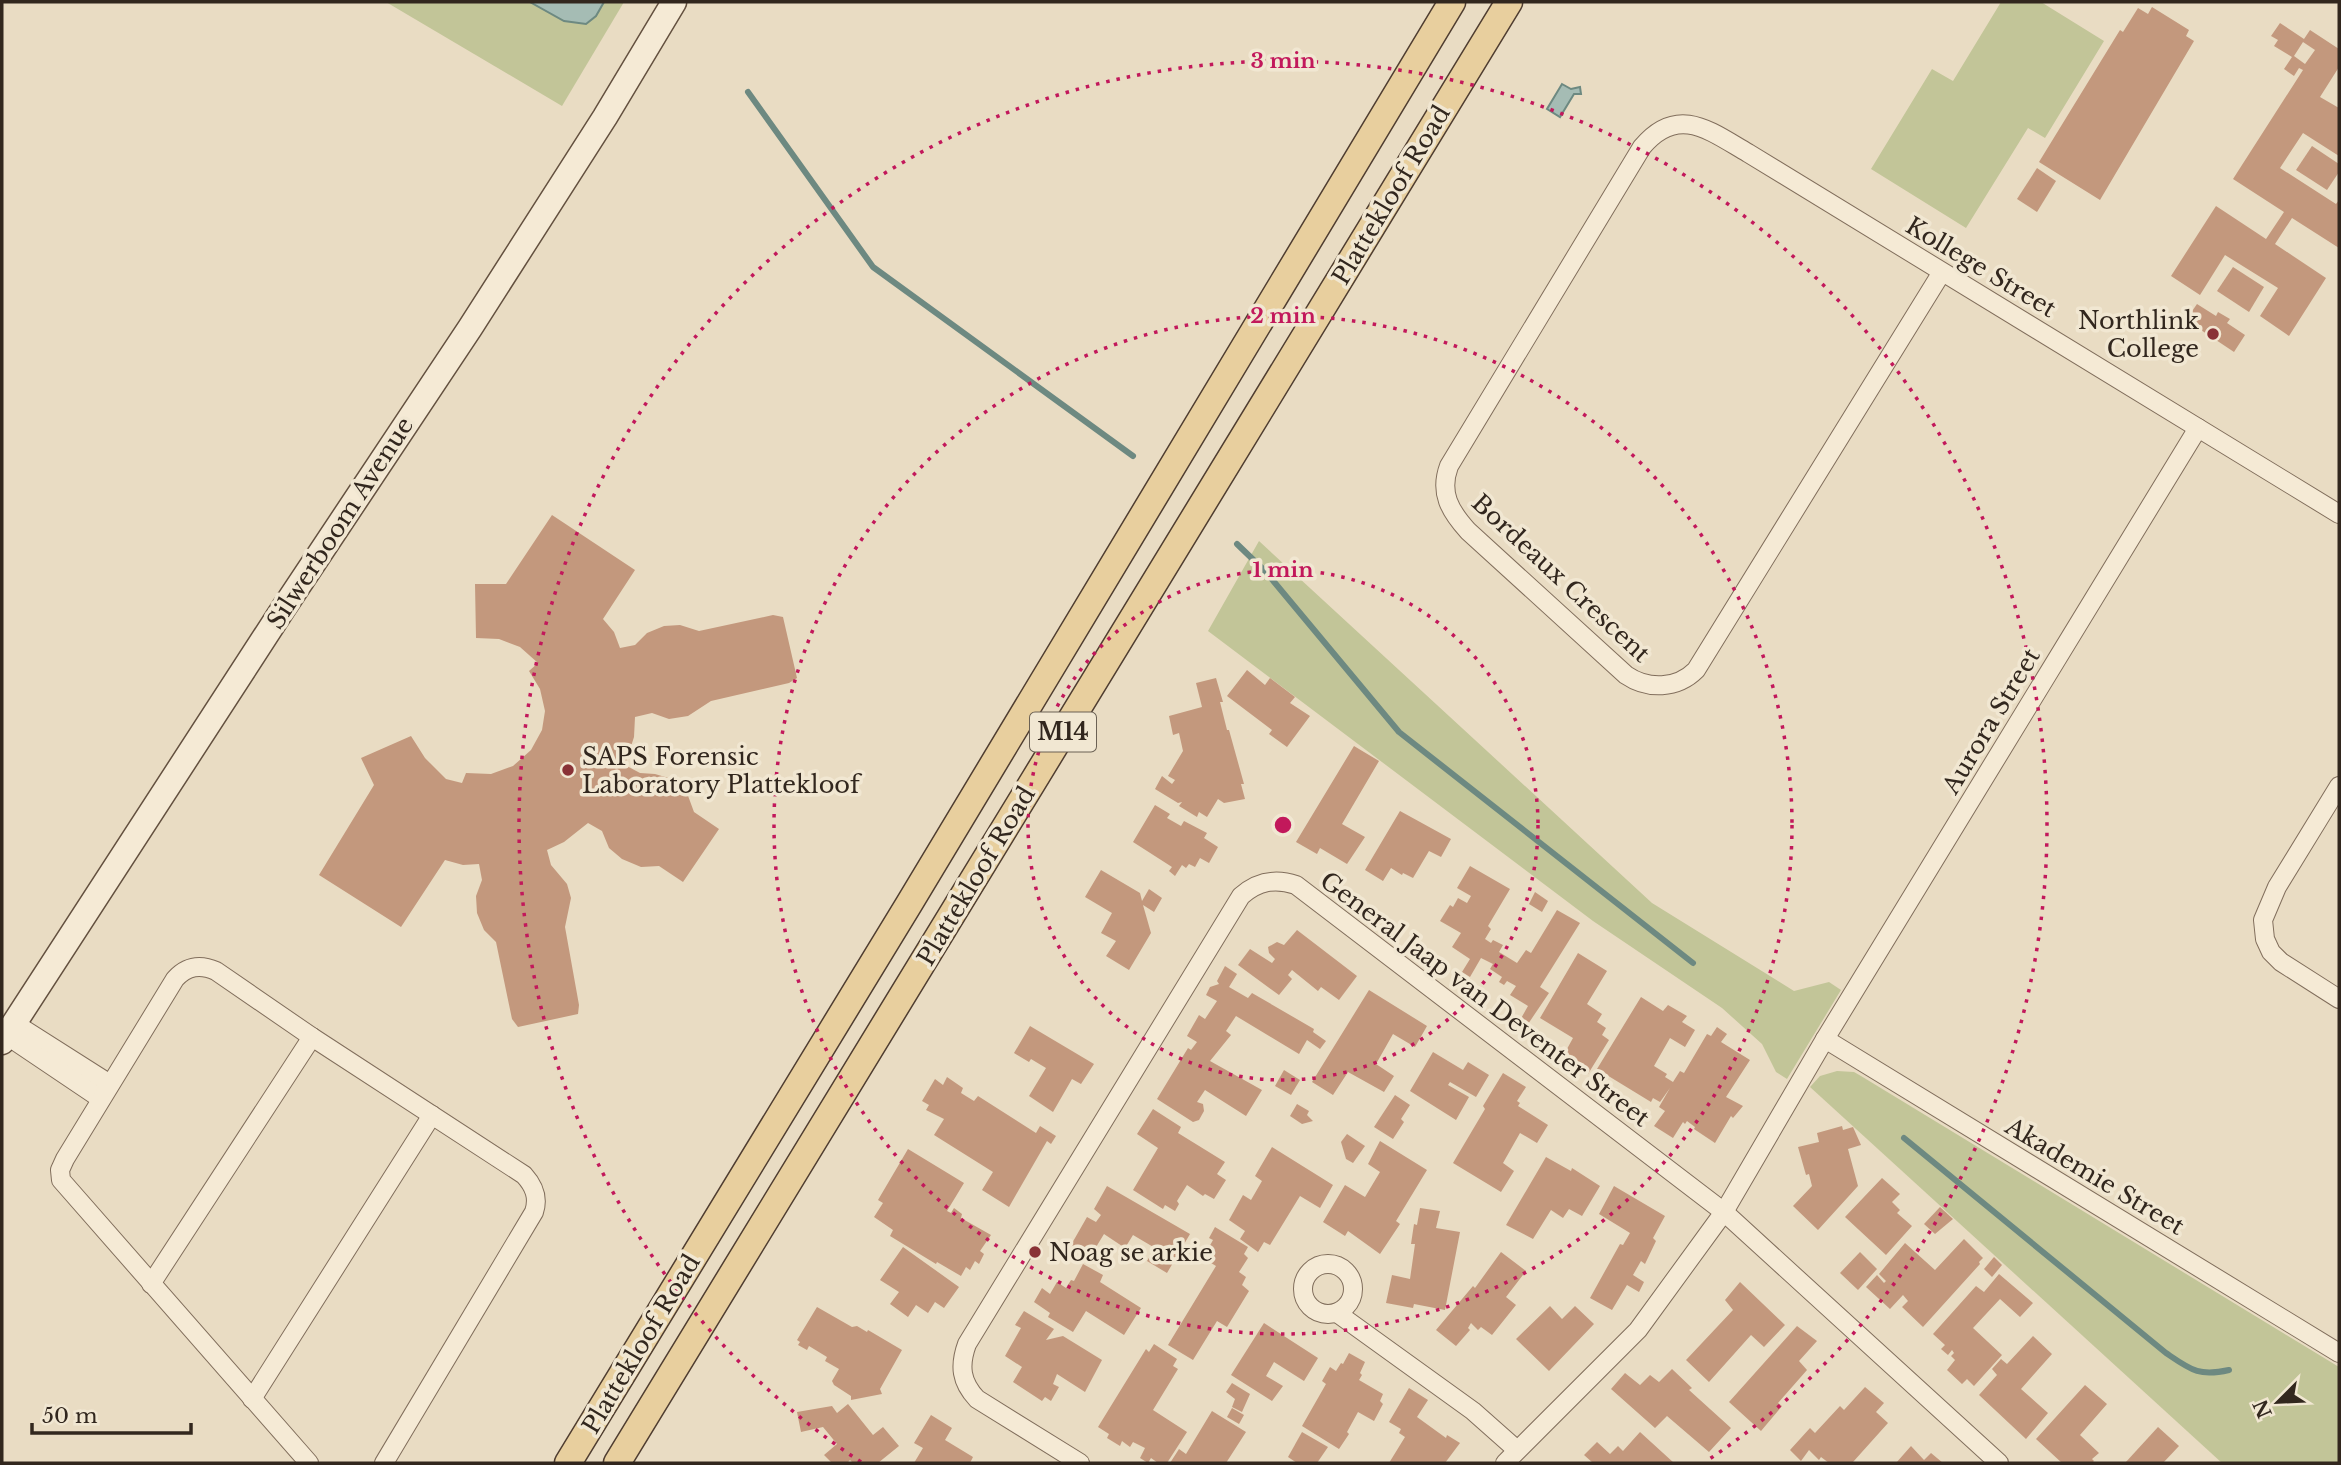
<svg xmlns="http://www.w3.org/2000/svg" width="2341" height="1465" font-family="'Libre Baskerville',serif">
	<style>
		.green { fill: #c2c598 }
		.water { fill: #a5bcb4; stroke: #6d8981; stroke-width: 2 }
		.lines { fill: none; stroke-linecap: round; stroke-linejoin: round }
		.stream { stroke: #6d8981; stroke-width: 6 }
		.building { fill: #c3987d; fill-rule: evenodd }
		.street-casing { stroke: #816e5c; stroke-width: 20 }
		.secondary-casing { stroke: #63503f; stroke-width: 27 }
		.primary-casing { stroke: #4f3d30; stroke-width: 29 }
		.street { stroke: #f5ead5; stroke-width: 18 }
		.secondary { stroke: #f5ead5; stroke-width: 24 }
		.primary { stroke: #e8cf9e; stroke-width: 26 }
		.ring { fill: none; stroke: #c2185b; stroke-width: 3.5; stroke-dasharray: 3.5 7 }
		.poi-dot { fill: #893236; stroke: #f1e7d2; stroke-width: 2.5 }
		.labels { text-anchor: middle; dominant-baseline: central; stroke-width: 7; stroke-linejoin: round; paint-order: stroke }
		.shield { fill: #f1e7d2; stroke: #6b6154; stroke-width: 2 }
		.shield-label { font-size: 23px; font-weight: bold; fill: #32271e }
		.street-label { font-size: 24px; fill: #32271e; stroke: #f1e7d2 }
		.poi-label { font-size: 24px; fill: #32271e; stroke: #f1e7d2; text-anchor: start }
		.centre { fill: #c2185b; stroke: #f1e7d2; stroke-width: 3.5 }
		.ring-label { font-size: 21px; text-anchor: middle; font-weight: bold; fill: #c2185b; stroke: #f1e7d2; stroke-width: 7; stroke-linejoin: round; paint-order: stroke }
	</style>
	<rect width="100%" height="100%" fill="#e9dcc3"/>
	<g class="green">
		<path d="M386 2H624L562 106Z"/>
		<path d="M2001 2H2041L2104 41 2045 138 2028 128 1966 228 1871 169 1932 69 1953 81Z"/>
		<path d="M1259 541 1652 903 1794 991 1829 982 1841 990 1787 1079 1776 1072 1762 1044 1722 1008 1593 921 1208 631Z"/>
		<path d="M1837 1071 1854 1072 1861 1076 2339 1367V1463H2222L1810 1087 1820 1076Z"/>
	</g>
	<g class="water">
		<path d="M530 2H604L596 16 586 24 564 21Z"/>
		<path d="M1562 84 1571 89 1580 87 1581 94H1574L1560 117 1547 109Z"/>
	</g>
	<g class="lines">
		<g class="stream">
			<path d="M748 92 873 267 1133 456"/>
			<path d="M1237 544 1265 571 1399 732 1693 963"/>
			<path d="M1904 1138 2166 1353C2191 1370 2199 1377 2229 1370"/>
		</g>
	</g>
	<g class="building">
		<path d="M2152 7 2189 30 2186 36 2194 41 2100 200 2039 162 2120 30 2123 32 2138 8 2148 14Z"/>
		<path d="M2280 23 2304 39 2310 30 2339 49V67L2320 97 2339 108V156L2303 133 2280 168 2336 204 2339 200V248L2292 218 2275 244 2326 278 2289 336 2260 316 2278 288 2225 255 2200 295 2171 276 2216 206 2266 239 2284 212 2233 179 2303 70 2299 68 2294 76 2284 69 2292 57 2274 46 2278 40 2271 36ZM2303 42 2315 50 2305 64 2294 56Z"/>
		<path d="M2312 146 2339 164V172L2327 190 2296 170Z"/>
		<path d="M2037 168 2056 181 2037 212 2017 199Z"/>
		<path d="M2233 267 2264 287 2249 312 2217 291Z"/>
		<path d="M2197 304 2216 316 2218 312 2230 319 2227 323 2245 335 2234 352 2186 320Z"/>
		<path d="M552 515 635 570 603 619 614 632 620 648 635 645 647 633 664 626 680 625 699 631 773 615 783 617 797 678 789 683 711 701 688 716 669 719 652 713 635 717 634 737 625 765 640 773 655 774 672 779 687 793 694 812 719 829 683 882 659 866 641 867 622 859 609 848 602 831 588 823 564 842 547 850 551 865 567 884 571 898 565 927 579 1005 578 1014 518 1027 512 1019 496 942 484 930 477 913 476 896 482 880 479 864 463 865 445 860 401 927 319 875 374 785 361 758 411 736 425 758 446 779 462 783 466 773 491 774 513 766 531 750 542 730 545 711 540 689 529 671 538 663 520 647 499 639 476 638 475 584H506Z"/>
		<path d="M1247 670 1265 685 1270 678 1295 697 1290 703 1310 716 1287 747 1269 734 1272 730 1227 696Z"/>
		<path d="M1216 678 1223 702H1220L1227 730H1229L1244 784H1241L1245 799 1224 803 1218 799 1207 817 1199 812 1197 817 1179 806 1182 802 1178 803 1155 789 1162 776 1172 784 1175 780 1168 776 1183 751 1179 733 1173 735 1169 716 1202 707 1196 683Z"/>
		<path d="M1354 746 1379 761 1342 824 1365 837 1347 864 1320 848 1317 854 1296 842Z"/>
		<path d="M1155 805 1170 814 1167 818 1181 826 1184 821 1207 833 1204 838 1218 847 1209 863 1200 858 1195 867 1189 864 1186 868 1182 865 1175 876 1169 871 1172 867 1133 842Z"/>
		<path d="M1400 811 1451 839 1441 857 1429 851 1413 878 1403 873 1402 875 1391 868 1383 881 1365 870Z"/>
		<path d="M1470 866 1510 889 1488 926 1491 929 1485 939 1491 943 1493 940 1503 945 1499 952 1517 963 1526 950 1531 953 1557 910 1580 923 1540 987 1549 993 1526 1027 1519 1022 1528 1006 1510 995 1516 986 1507 981 1504 985 1499 982 1502 977 1490 969 1493 964 1481 958 1470 977 1462 972 1470 959 1452 947 1461 933 1440 921 1450 905 1453 907 1458 898 1467 903 1471 896 1457 888Z"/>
		<path d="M1101 870 1140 893 1142 901 1149 889 1162 898 1154 912 1143 905 1151 933 1129 970 1106 956 1116 941 1101 933 1112 913 1085 897Z"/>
		<path d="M1535 892 1548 901 1542 912 1529 904Z"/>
		<path d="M1297 930 1357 976 1339 1000 1321 987 1318 991 1292 970 1288 975 1292 979 1279 995 1238 965 1250 949 1272 963 1275 959 1269 953 1268 947 1277 942 1284 945Z"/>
		<path d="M1578 953 1607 971 1587 1004 1602 1014 1597 1022 1606 1028 1602 1035 1609 1040 1588 1074 1562 1058 1573 1038 1540 1018Z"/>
		<path d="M1225 966 1237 974 1229 987 1248 998 1252 993 1314 1029 1313 1032 1326 1041 1320 1049 1307 1040 1299 1054 1236 1016 1226 1031 1231 1035 1210 1061 1262 1090 1246 1116 1205 1090 1197 1102 1203 1104 1204 1111 1199 1120 1193 1122 1157 1099 1188 1048 1191 1050 1197 1042 1187 1036 1199 1015 1205 1019 1217 1001 1206 995 1210 987 1219 984 1217 981Z"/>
		<path d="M1369 990 1427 1026 1415 1047 1393 1034 1376 1064 1394 1076 1384 1092 1348 1072 1333 1095 1312 1082Z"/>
		<path d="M1641 997 1663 1011 1668 1005 1687 1016 1682 1022 1695 1030 1685 1047 1670 1038 1654 1066 1667 1074 1665 1077 1673 1082 1680 1071 1684 1073 1707 1034 1711 1036 1717 1027 1727 1034 1721 1042 1750 1060 1726 1097 1743 1106 1733 1118 1731 1116 1715 1143 1694 1129 1695 1127 1687 1121 1685 1124 1683 1122 1673 1138 1654 1126 1665 1111 1659 1107 1670 1088 1660 1102 1653 1098 1651 1102 1597 1069Z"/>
		<path d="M1030 1026 1094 1064 1081 1084 1072 1079 1053 1112 1029 1096 1046 1068 1031 1059 1029 1062 1014 1053Z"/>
		<path d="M1433 1052 1463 1070 1468 1062 1489 1075 1476 1097 1450 1082 1448 1085 1469 1097 1456 1120 1410 1091Z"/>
		<path d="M1284 1070 1300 1080 1291 1095 1275 1086Z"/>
		<path d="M1503 1073 1526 1087 1517 1101 1520 1103 1518 1106 1548 1125 1537 1143 1520 1133 1503 1163 1514 1171 1501 1192 1453 1163 1485 1109 1483 1106Z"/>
		<path d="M947 1077 963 1088 961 1093 974 1101 978 1096 1036 1133 1040 1126 1056 1136 1051 1144 1047 1141 1009 1207 982 1190 993 1172 934 1135 944 1119 926 1110 929 1105 922 1101 935 1079 943 1085Z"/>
		<path d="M1395 1095 1410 1105 1401 1119 1404 1122 1393 1139 1374 1127Z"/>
		<path d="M1297 1104 1309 1111 1307 1115 1313 1121 1302 1124 1290 1116Z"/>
		<path d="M1153 1109 1181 1127 1178 1133 1225 1162 1217 1174 1226 1180 1214 1199 1205 1194 1203 1196 1187 1185 1177 1201 1179 1204 1175 1211 1165 1205 1163 1209 1133 1190 1158 1148 1137 1134Z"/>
		<path d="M1842 1126 1843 1130 1853 1127 1861 1145 1848 1149 1858 1186 1818 1230 1793 1206 1812 1186 1809 1174 1806 1175 1798 1147 1819 1142 1817 1133Z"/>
		<path d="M1347 1134 1365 1146 1353 1163 1346 1159 1341 1142Z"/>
		<path d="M1380 1141 1427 1170 1396 1221 1400 1224 1380 1254 1348 1231 1345 1236 1323 1222 1345 1185 1365 1197 1380 1172 1368 1164Z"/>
		<path d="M1272 1147 1333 1185 1320 1208 1300 1196 1270 1245 1264 1242 1258 1252 1240 1239 1245 1231 1229 1220 1243 1195 1251 1200 1262 1181 1255 1176Z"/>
		<path d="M908 1149 964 1183 947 1211 951 1213 954 1208 962 1214 961 1218 991 1235 980 1251 984 1254 979 1264 975 1261 970 1270 966 1267 961 1276 937 1262 936 1264 890 1236 893 1230 874 1217 883 1203 878 1200Z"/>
		<path d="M1546 1157 1571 1171 1572 1168 1600 1186 1582 1216 1569 1209 1563 1218 1551 1210 1533 1239 1506 1225Z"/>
		<path d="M1882 1178 1900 1194 1892 1202 1900 1210 1897 1213 1912 1226 1886 1255 1845 1217Z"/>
		<path d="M1107 1186 1190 1234 1167 1273 1147 1261 1155 1248 1133 1235 1125 1248 1104 1234 1090 1257 1071 1245 1087 1217 1096 1222 1101 1215 1094 1209Z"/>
		<path d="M1614 1186 1665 1216 1653 1238 1656 1241 1645 1264 1641 1261 1633 1275 1644 1282 1639 1292 1627 1285 1612 1310 1590 1298 1620 1244 1623 1245 1630 1233 1599 1214Z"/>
		<path d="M1940 1207 1953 1219 1935 1234 1924 1224Z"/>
		<path d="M1420 1208 1440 1211 1436 1228 1460 1232 1445 1310 1414 1304 1413 1308 1386 1303 1392 1275 1410 1279 1415 1244H1411L1414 1224 1417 1225Z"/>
		<path d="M1215 1227 1248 1247 1244 1254 1248 1258 1239 1272 1246 1277 1242 1285 1249 1291 1227 1327 1217 1321 1193 1360 1168 1345 1216 1266 1203 1258 1213 1240 1209 1238Z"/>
		<path d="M1964 1239 1983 1258 1979 1262 1980 1264 1923 1327 1902 1307 1908 1301 1903 1295 1890 1309 1866 1287 1877 1275 1884 1283 1886 1281 1879 1274 1905 1243 1935 1270Z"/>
		<path d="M903 1247 959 1287 944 1308 935 1302 928 1313 916 1305 908 1317 890 1304 899 1292 880 1280Z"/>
		<path d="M1501 1252 1526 1271 1506 1297 1516 1305 1492 1335 1481 1327 1478 1330 1471 1323 1468 1328 1470 1330 1456 1346 1436 1330 1473 1286 1475 1288Z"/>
		<path d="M1860 1252 1877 1269 1858 1290 1840 1273Z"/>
		<path d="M1994 1257 2002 1265 1992 1277 1984 1269Z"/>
		<path d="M1083 1264 1103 1275 1100 1282 1141 1308 1124 1335 1086 1311 1073 1332 1048 1317 1050 1313 1034 1302 1042 1288 1050 1294 1057 1282 1066 1288 1071 1280 1074 1281Z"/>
		<path d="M1999 1274 2033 1303 2020 1317 2000 1299 1973 1328 2002 1355 1974 1386 1967 1379 1962 1384 1947 1370 1955 1360 1951 1356 1954 1353 1952 1350 1948 1355 1941 1349 1945 1345 1933 1334 1976 1286 1984 1292Z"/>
		<path d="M1740 1282 1785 1325 1764 1347 1751 1335 1709 1382 1686 1360 1733 1310 1725 1300Z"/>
		<path d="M1550 1306 1562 1319 1575 1306 1594 1324 1549 1371 1516 1339Z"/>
		<path d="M817 1307 852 1327 857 1326 867 1332 868 1330 902 1350 880 1389 882 1394 851 1400V1396L834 1385 832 1381 839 1369 825 1361 827 1357 809 1346 807 1350 798 1345 800 1342 797 1340Z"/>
		<path d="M1024 1311 1054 1329 1046 1340 1063 1336 1102 1360 1085 1392 1057 1374 1053 1384 1059 1387 1051 1401 1045 1397 1042 1401 1013 1382 1022 1367 1005 1356 1021 1328 1015 1325Z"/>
		<path d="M1264 1323 1318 1358 1304 1381 1274 1362 1266 1376 1283 1386 1272 1401 1231 1375Z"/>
		<path d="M1797 1326 1817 1341 1799 1361 1807 1370 1778 1403 1782 1406 1761 1431 1729 1402Z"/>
		<path d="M2033 1336 2052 1354 2021 1389 2048 1413 2026 1439 1979 1395 1997 1375 1992 1369 2001 1359 2007 1364Z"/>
		<path d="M1154 1344 1177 1359 1173 1366 1178 1369 1153 1410 1187 1432 1167 1463H1158L1151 1458 1148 1463 1140 1458 1145 1448 1133 1442 1130 1447 1122 1441 1120 1446 1107 1438 1109 1434 1098 1427 1146 1349 1149 1352Z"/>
		<path d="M1349 1353 1365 1362 1360 1373 1362 1375 1359 1380 1383 1394 1380 1401 1383 1404 1374 1421 1358 1412 1347 1432 1349 1434 1339 1449 1302 1426 1326 1384 1322 1381 1330 1367 1336 1371 1341 1363 1343 1364Z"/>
		<path d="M1672 1369 1692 1388 1689 1390 1731 1428 1709 1452 1667 1416 1655 1428 1611 1389 1625 1373 1640 1385 1650 1375 1659 1382Z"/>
		<path d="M1232 1383 1250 1394 1242 1412 1232 1407 1235 1399 1226 1392Z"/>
		<path d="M2085 1385 2107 1404 2080 1435 2099 1453 2092 1459 2094 1461 2092 1463H2062L2036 1439Z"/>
		<path d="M1865 1387 1884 1403 1876 1412 1888 1423 1853 1462 1829 1463 1821 1457 1819 1460 1809 1450 1801 1461 1790 1450 1810 1428 1815 1433 1840 1406 1844 1410Z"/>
		<path d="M1409 1388 1428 1400 1417 1417 1446 1438 1447 1435 1460 1443 1445 1463H1389L1405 1437 1399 1433 1401 1429 1389 1422Z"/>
		<path d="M848 1404 873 1435 883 1427 899 1446 878 1463H853L850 1460 847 1463H832L824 1455 837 1444 823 1427 801 1432 797 1412 832 1406 837 1413Z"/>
		<path d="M1232 1408 1244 1415 1239 1424 1227 1417Z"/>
		<path d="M1212 1411 1246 1432 1226 1463H1170L1179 1449 1186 1454Z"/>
		<path d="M931 1415 952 1428 945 1440 973 1457 970 1463H914L923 1448 914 1443Z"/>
		<path d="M2158 1427 2179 1446 2163 1463H2125Z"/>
		<path d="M1302 1432 1328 1447 1317 1463H1297L1288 1457Z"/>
		<path d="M1640 1432 1674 1463H1593L1584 1455 1597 1442 1610 1454 1618 1446 1623 1451Z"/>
		<path d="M1911 1446 1924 1460 1931 1453 1943 1463H1896Z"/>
	</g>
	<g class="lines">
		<g class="street-casing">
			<g id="street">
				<path d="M1942 272 1696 670C1677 689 1648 690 1626 675L1468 531C1450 511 1439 493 1449 466L1642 147C1678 104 1710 131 1748 153L2339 514"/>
				<path d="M2339 786 2277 887 2263 920 2265 939 2271 952 2281 962 2339 999"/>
				<path d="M14 1023 110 1084"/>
				<path d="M6 1035 101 1099"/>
				<path d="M1825 1039 2339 1353"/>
				<circle cx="1328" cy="1289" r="25"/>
				<path d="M151 1284 312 1037"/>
				<path d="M1337 1313 1473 1411 1517 1450"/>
				<path d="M252 1399 432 1115"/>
				<path d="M309 1463 61 1180 60 1170 65 1159 175 979C187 966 200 964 216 971L312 1037 524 1175C534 1186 539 1197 534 1212L384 1463"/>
				<path d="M1080 1463 977 1399C961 1382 959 1366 967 1344L1241 896C1258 881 1275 878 1296 885L1724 1212 1999 1463"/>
				<path d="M1505 1463 1638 1330 1724 1212 1825 1039 2198 428"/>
			</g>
		</g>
		<g class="secondary-casing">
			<path id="secondary" d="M2 1042 283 609 470 328 605 117 674 2"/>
		</g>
		<g class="primary-casing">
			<g id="primary">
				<path d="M568 1463 909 904 1452 2"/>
				<path d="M617 1463 1509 2"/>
			</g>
		</g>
		<use href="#street" class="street"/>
		<use href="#secondary" class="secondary"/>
		<use href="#primary" class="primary"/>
	</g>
	<g class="ring">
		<circle cx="1283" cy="825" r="255"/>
		<circle cx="1283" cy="825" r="509"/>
		<path d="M861 1462A764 764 0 1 1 1705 1462"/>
	</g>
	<g class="poi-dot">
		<circle cx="2213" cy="334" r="7"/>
		<circle cx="568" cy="770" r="7"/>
		<circle cx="1035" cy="1252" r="7"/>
	</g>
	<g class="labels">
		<rect class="shield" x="1030" y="712.5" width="66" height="39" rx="5"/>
		<g class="shield-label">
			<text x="1063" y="732">M14</text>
		</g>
		<g class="street-label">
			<text transform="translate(1391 195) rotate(-59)">Plattekloof Road</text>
			<text transform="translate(1981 267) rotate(31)">Kollege Street</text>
			<text transform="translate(340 523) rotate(-57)">Silwerboom Avenue</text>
			<text transform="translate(1561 578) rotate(43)">Bordeaux Crescent</text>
			<text transform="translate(1991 721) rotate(-59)">Aurora Street</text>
			<text transform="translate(976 876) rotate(-59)">Plattekloof Road</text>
			<text transform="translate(1485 999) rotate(37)">General Jaap van Deventer Street</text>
			<text transform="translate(2095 1176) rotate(31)">Akademie Street</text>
			<text transform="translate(641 1344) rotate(-59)">Plattekloof Road</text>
		</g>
		<g class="poi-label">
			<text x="2199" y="320" text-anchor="end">Northlink<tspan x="2199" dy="28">College</tspan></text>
			<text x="582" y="756">SAPS Forensic<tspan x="582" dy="28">Laboratory Plattekloof</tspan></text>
			<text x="1049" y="1252">Noag se arkie</text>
		</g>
	</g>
	<circle cx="1283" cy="825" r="10" class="centre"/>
	<g class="ring-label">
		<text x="1283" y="68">3 min</text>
		<text x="1283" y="323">2 min</text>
		<text x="1283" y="577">1 min</text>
	</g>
	<rect width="2341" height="1465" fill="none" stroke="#32271e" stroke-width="7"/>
	<g transform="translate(2278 1402) rotate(246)" stroke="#f1e7d2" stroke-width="5" paint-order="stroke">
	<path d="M0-5L12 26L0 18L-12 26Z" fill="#32271e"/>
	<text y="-10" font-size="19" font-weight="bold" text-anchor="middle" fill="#32271e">N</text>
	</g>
	<path d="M32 1423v10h159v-10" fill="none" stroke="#32271e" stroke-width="3.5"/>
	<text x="42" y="1423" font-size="21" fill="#32271e" stroke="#f1e7d2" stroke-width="5" paint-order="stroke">50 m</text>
</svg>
